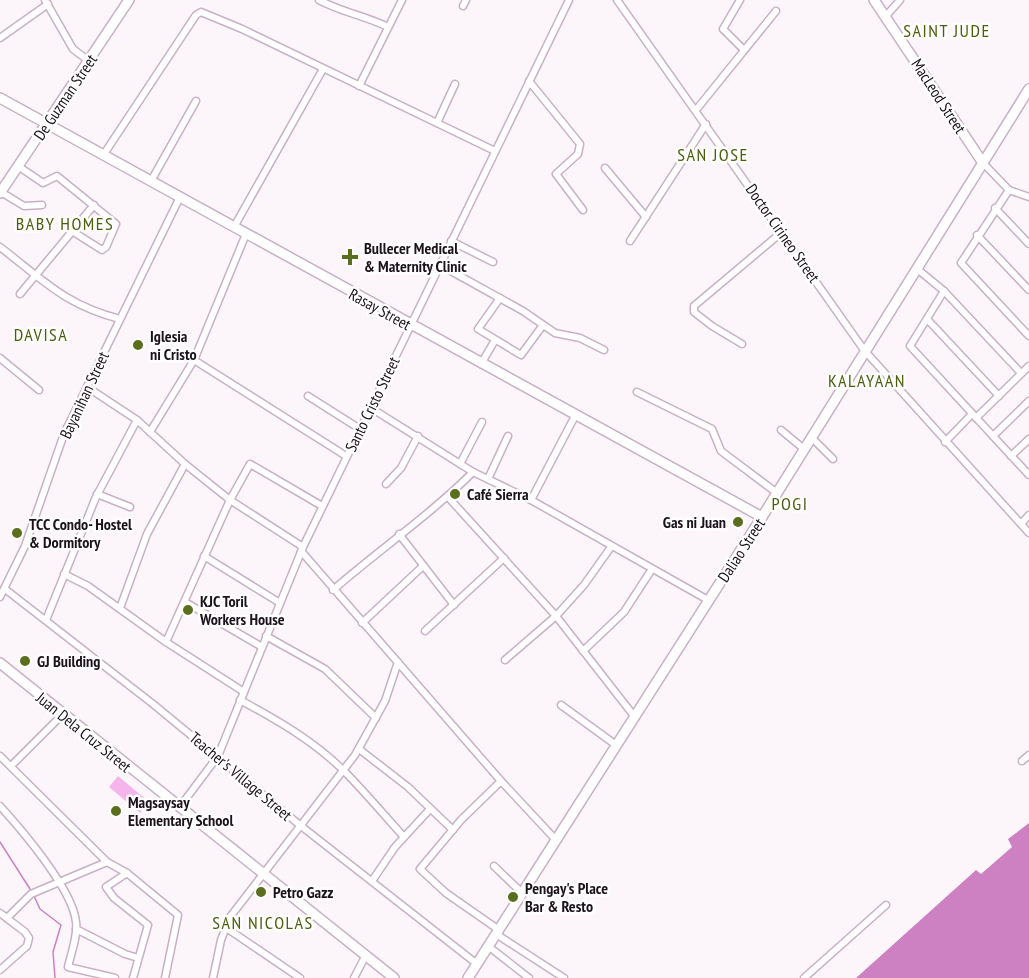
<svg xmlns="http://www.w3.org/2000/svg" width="1029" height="978" font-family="'PT Sans Narrow',sans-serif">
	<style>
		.green { fill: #f5b5eb }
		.water { fill: #cd80c2 }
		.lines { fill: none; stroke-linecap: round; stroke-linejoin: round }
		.stream { stroke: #cd80c2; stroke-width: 1.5 }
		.street-casing { stroke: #c9b0c5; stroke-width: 9 }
		.secondary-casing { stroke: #c9b0c5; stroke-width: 12 }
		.street { stroke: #fff; stroke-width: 6 }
		.secondary { stroke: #fff; stroke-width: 9 }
		.poi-dot { fill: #5b6e1d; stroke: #fff; stroke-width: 2 }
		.labels { text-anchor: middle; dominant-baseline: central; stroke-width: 5; stroke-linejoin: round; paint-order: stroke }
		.street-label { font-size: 16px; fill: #1c131b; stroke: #fff }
		.poi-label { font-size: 16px; font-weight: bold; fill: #1c131b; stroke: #fff; text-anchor: start }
		.neighbourhood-label { font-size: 18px; letter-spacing: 1.5px; fill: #4d5e12; stroke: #fff }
	</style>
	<rect width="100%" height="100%" fill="#fcf6fb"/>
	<path class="green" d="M118 776 149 802 140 813 109 787Z"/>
	<path class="water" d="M1029 823V978H856L976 870 981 874 1012 847 1008 839Z"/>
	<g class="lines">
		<g class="stream">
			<path d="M0 842 30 889"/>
			<path d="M34 896 40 909 61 925 53 952 55 978"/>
		</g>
		<g class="street-casing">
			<g id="street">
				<path d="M45 0 73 49 89 61"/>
				<path d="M319 0C341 12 366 16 388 27"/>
				<path d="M617 0 864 350 1029 533"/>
				<path d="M740 0 723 29 744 50"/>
				<path d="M463 6 466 0"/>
				<path d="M886 16 900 0"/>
				<path d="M0 38 48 4"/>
				<path d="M529 81 580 144 578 154 556 174 583 210"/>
				<path d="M359 86 402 0"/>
				<path d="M696 110 776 11"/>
				<path d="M437 123 455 84"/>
				<path d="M104 154 196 15 201 12 242 29 495 151"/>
				<path d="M983 163 1009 190 1029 197"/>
				<path d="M18 166 43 183 57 176 116 224 106 247 102 250 72 231"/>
				<path d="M605 168 646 217"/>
				<path d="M151 181 196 101"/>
				<path d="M1009 190 961 263 1029 336"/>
				<path d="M1 192 24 206 42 205"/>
				<path d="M995 208 1029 244"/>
				<path d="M234 227 323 69"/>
				<path d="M977 235 1029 290"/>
				<path d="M451 241 493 262"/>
				<path d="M630 241 706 124"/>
				<path d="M0 247C43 280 65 305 120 319"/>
				<path d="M440 265 523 311 555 333 580 338 604 350"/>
				<path d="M916 268 944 291 1021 373"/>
				<path d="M944 291 910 346 1029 475"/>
				<path d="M20 294 94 205"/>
				<path d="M500 298 478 329 521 355 543 325"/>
				<path d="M927 319 999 396"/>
				<path d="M742 344 712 326 694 312V306L782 232"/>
				<path d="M0 358 39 390"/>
				<path d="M194 360 346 456"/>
				<path d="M481 364 495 340"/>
				<path d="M87 387 137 420 185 464 230 500 303 547"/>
				<path d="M637 392 712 429 721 451 777 493"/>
				<path d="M308 396 360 429"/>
				<path d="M371 408 473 472 531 500 708 600"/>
				<path d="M976 418 1029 366"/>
				<path d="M781 430 804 449"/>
				<path d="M150 432 194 360 246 234"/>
				<path d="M993 436 1029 401"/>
				<path d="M811 437 833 459"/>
				<path d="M945 442 972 414"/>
				<path d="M1011 456 1029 439"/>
				<path d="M460 464 482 422"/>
				<path d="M488 479 508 436"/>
				<path d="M386 484 401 468 418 436"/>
				<path d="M97 494 130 507"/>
				<path d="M448 497 556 616 634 716"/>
				<path d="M531 500 575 416"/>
				<path d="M1021 524 1029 515"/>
				<path d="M399 534 454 605"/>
				<path d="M301 551 501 781 555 839"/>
				<path d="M204 556 280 603"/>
				<path d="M64 574 88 586 166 642 244 692"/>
				<path d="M5 589 153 704 301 826 477 964"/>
				<path d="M333 590C379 550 430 515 473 472"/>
				<path d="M0 597 25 546 64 434 180 197"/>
				<path d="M185 602 262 647"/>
				<path d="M120 608 147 534 185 464"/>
				<path d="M46 620 96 497 137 420"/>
				<path d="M362 623 423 566"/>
				<path d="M425 631 504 558"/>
				<path d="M266 636 325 669 376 718"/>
				<path d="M166 642 230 500 250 464 322 506"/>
				<path d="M583 651 624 612 652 569"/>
				<path d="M505 660 556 616 584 585 611 547"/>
				<path d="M240 700C277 720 314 741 344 771 365 792 384 815 404 837"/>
				<path d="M561 705 616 745"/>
				<path d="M359 749 408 787 453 830"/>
				<path d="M0 756 107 862 127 873 178 915 165 978"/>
				<path d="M1022 761 1029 755"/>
				<path d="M11 766 62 715"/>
				<path d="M0 806C22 830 73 890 76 922 78 936 71 953 68 967L115 978"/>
				<path d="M179 808 218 756 303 547 569 0"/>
				<path d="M494 866 522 893"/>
				<path d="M127 873 106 887 114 898 148 925 133 978"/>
				<path d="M372 881 395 847 430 809"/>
				<path d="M0 913 25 932 29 938 27 946 0 970"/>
				<path d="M7 918 31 894 107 862"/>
				<path d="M225 927 300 978"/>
				<path d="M76 929 125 954 138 958"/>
				<path d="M499 930 446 893 420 869 461 820 501 781"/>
				<path d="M496 934 564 978"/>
				<path d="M488 946 529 978"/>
				<path d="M213 978 221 940 230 917 355 755 385 701 398 662"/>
				<path d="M354 978 366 955"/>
				<path d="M804 978 886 905"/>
			</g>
		</g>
		<g class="secondary-casing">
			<g id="secondary">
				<path d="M874 0 983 163"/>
				<path d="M0 98 762 517"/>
				<path d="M0 193 129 0"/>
				<path d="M0 663 394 978"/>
				<path d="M468 978 762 517 1029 89"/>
			</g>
		</g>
		<use href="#street" class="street"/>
		<use href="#secondary" class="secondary"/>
	</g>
	<g class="poi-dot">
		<path d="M347 248h6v6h6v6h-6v6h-6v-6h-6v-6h6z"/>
		<circle cx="138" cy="345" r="6"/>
		<circle cx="455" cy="494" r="6"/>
		<circle cx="738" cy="522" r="6"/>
		<circle cx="17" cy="533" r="6"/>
		<circle cx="188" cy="610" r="6"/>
		<circle cx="25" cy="661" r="6"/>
		<circle cx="116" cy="811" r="6"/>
		<circle cx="261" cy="892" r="6"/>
		<circle cx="513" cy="897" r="6"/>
	</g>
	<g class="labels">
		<g class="street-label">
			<text transform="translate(939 96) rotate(57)">MacLeod Street</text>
			<text transform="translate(65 97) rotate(-56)">De Guzman Street</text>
			<text transform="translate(783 233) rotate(55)">Doctor Cirineo Street</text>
			<text transform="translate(380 309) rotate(29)">Rasay Street</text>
			<text transform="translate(84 395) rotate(-65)">Bayanihan Street</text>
			<text transform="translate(372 404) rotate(-64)">Santo Cristo Street</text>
			<text transform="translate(741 550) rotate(-57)">Daliao Street</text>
			<text transform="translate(84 732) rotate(39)">Juan Dela Cruz Street</text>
			<text transform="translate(241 776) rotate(40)">Teacher's Village Street</text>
		</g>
		<g class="poi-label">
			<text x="364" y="248">Bullecer Medical<tspan x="364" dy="18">&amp; Maternity Clinic</tspan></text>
			<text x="150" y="336">Iglesia<tspan x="150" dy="18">ni Cristo</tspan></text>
			<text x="467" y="494">Café Sierra</text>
			<text x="726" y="522" text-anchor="end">Gas ni Juan</text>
			<text x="29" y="524">TCC Condo- Hostel<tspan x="29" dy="18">&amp; Dormitory</tspan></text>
			<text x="200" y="601">KJC Toril<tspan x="200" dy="18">Workers House</tspan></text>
			<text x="37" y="661">GJ Building</text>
			<text x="128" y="802">Magsaysay<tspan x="128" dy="18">Elementary School</tspan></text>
			<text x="525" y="888">Pengay's Place<tspan x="525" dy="18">Bar &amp; Resto</tspan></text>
			<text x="273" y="892">Petro Gazz</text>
		</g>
		<g class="neighbourhood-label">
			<text x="947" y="30">SAINT JUDE</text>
			<text x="713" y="154">SAN JOSE</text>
			<text x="65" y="223">BABY HOMES</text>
			<text x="41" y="334">DAVISA</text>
			<text x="867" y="380">KALAYAAN</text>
			<text x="790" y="503">POGI</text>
			<text x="263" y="922">SAN NICOLAS</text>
		</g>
	</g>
</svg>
